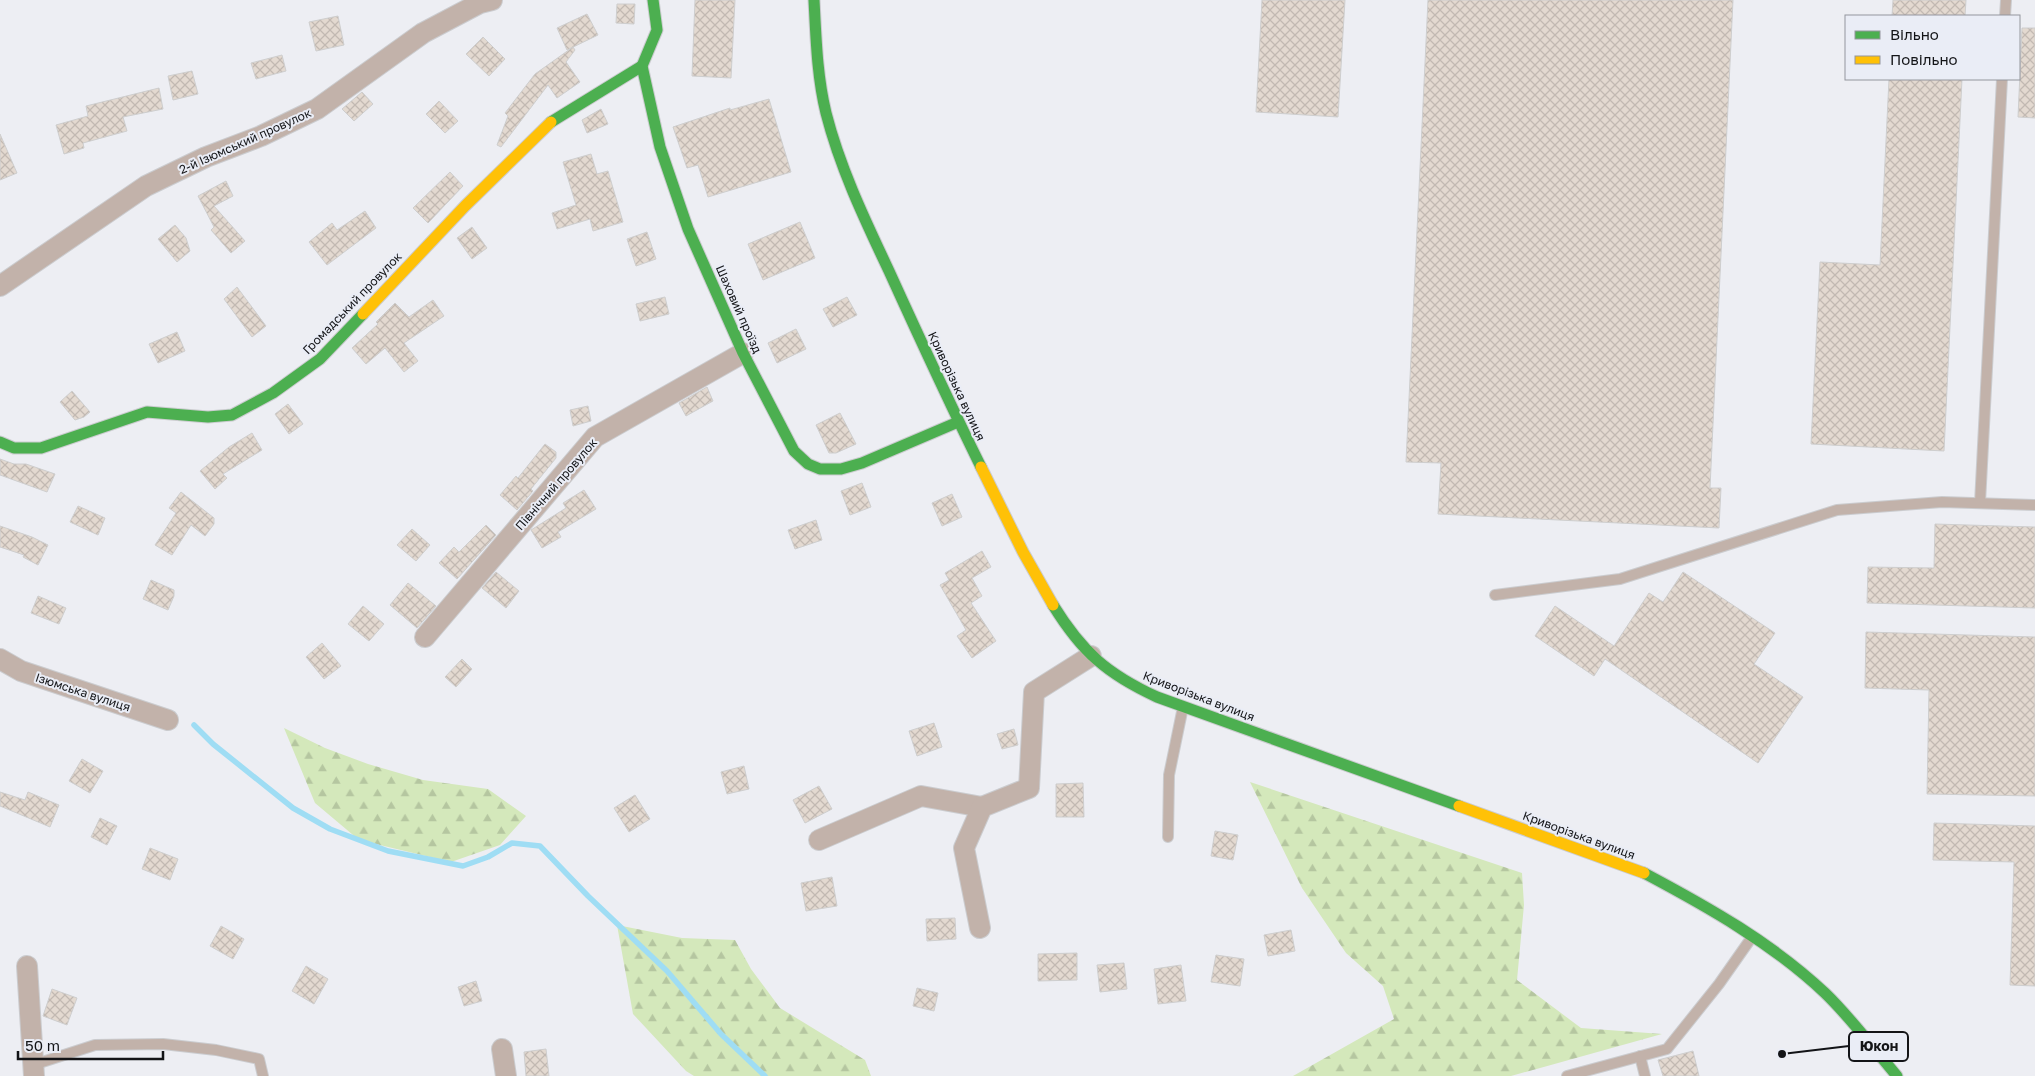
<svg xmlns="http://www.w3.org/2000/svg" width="2035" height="1076" font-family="'Golos Text',sans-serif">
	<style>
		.forest { fill: url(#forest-firs) }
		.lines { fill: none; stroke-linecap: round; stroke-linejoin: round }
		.stream { stroke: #9fddf4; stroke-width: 5.5 }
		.building { fill: url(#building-cross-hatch); stroke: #cecece }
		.lane-casing { stroke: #cbcccf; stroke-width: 12 }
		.street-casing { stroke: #cbcccf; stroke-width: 22 }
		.fast-casing { stroke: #cbcccf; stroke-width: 13 }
		.slow-casing { stroke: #cbcccf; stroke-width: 13 }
		.lane { stroke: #c2b2aa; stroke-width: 10 }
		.street { stroke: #c2b2aa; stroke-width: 20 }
		.fast { stroke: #4caf50; stroke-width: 11 }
		.slow { stroke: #ffc107; stroke-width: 11 }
		.labels { text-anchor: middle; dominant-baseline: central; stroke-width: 4; stroke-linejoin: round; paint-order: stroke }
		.street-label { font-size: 12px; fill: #131417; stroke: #eaedf6 }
		.leader { fill: none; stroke: #131417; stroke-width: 2 }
		.callout-dot { fill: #131417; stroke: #eaedf6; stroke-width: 2 }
		.callout { fill: #eaedf6; stroke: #131417; stroke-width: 2 }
		.callout-label { font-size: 14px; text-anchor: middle; font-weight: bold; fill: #131417 }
	</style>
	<defs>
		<pattern id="forest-firs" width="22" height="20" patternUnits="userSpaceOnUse" patternTransform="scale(1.25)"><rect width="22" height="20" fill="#d4e8bb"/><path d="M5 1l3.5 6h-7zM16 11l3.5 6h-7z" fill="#b5c6a0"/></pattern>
		<pattern id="building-cross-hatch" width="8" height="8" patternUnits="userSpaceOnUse" patternTransform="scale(1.25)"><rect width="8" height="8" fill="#e3d9d0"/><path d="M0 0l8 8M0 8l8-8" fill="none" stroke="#c2b9b2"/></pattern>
	</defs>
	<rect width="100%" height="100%" fill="#edeef3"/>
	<g class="forest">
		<path d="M284 728 325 748 368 764 423 780 488 789 526 816 500 845 451 862 359 840 315 803Z"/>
		<path d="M1250 782 1522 873 1524 905 1517 980 1581 1028 1662 1034 1511 1076H1293L1394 1019 1383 986 1346 953 1302 888Z"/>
		<path d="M617 925 682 938 735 940 751 969 780 1008 865 1060 871 1076H694L686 1071 633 1014Z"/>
	</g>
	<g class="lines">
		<path class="stream" d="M194 725 213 744 293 808 330 829 388 851 463 866 488 857 512 843 540 846 588 896 667 971 721 1034 765 1076"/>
	</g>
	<g class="building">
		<path d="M695 0H735L731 78 692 76Z"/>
		<path d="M1262 0H1345L1338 117 1256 112Z"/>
		<path d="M1428 0H1733L1710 488H1721L1719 528 1438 514 1441 463 1406 462Z"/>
		<path d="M1893 0H1966L1965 16H1892Z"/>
		<path d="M617 4H635L634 24 616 23Z"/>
		<path d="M587 14 598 35 567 50 557 28Z"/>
		<path d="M338 16 344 45 316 51 309 22Z"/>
		<path d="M2022 28H2035V118L2018 117Z"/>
		<path d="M483 37 505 59 489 76 466 54Z"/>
		<path d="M573 47 575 50 566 62 580 82 557 98 548 85 501 147 497 145 508 116 505 113 535 74Z"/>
		<path d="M282 55 286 71 256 79 251 63Z"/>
		<path d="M192 71 198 94 173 100 168 76Z"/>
		<path d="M1889 79H1962L1944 451 1811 444 1820 262 1880 265Z"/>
		<path d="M159 88 163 109 123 117 127 131 83 143 84 148 64 154 56 125 88 116 86 106Z"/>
		<path d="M362 92 373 104 354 121 342 109Z"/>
		<path d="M769 99 791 172 708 197 698 165 687 168 673 127 730 108V110Z"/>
		<path d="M439 101 458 121 445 133 426 114Z"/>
		<path d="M601 109 608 124 587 133 582 120Z"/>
		<path d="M0 134 17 173 0 180Z"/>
		<path d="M591 154 597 174 608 171 623 222 593 231 590 219 557 229 552 213 576 205 563 162Z"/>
		<path d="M450 172 463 186 428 223 413 208Z"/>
		<path d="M226 181 233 196 214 206 245 241 231 253 211 230 214 227 198 196Z"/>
		<path d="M365 211 376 228 327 265 309 242 332 223 337 230Z"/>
		<path d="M800 222 815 258 763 280 748 244Z"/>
		<path d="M175 225 186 238 190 251 177 262 158 239Z"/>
		<path d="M472 227 487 248 472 259 457 238Z"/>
		<path d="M647 232 656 259 636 266 627 239Z"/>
		<path d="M237 287 266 326 252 337 224 299Z"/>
		<path d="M665 297 669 314 640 321 636 304Z"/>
		<path d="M847 297 857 315 833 327 823 309Z"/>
		<path d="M433 300 444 316 404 343 418 361 404 372 385 348 366 364 352 348 378 324 376 322 395 303 409 317Z"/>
		<path d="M796 329 806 349 777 363 768 343Z"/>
		<path d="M177 332 185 351 158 363 149 344Z"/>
		<path d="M707 387 713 401 686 416 679 403Z"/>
		<path d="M72 391 90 412 84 417 75 420 60 402Z"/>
		<path d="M288 404 303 424 289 434 275 414Z"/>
		<path d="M588 406 591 421 573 426 570 410Z"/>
		<path d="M840 413 856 444 836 453H829L816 425Z"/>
		<path d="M252 433 262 450 223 474 227 478 215 489 200 471 229 447Z"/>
		<path d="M545 444 556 452V458L531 489 533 491 517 510 500 495 516 476 518 478Z"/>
		<path d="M0 459 14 464H26L55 474 47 492 0 475Z"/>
		<path d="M862 483 871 507 850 515 841 491Z"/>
		<path d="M584 490 596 509 558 532 561 537 542 548 531 530 566 508 563 503Z"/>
		<path d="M181 492 214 518V524L205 536 191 525 172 555 155 545 176 513 169 508Z"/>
		<path d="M952 494 962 517 942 526 932 503Z"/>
		<path d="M78 506 105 518 98 535 70 522Z"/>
		<path d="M816 520 822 540 795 549 788 530Z"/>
		<path d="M1935 524 2035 527V608L1867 603 1868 567 1934 568Z"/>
		<path d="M486 525 496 535 457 579 439 563 454 547 459 552Z"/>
		<path d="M0 526 32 537 48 545 38 565 23 557 24 555 0 547Z"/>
		<path d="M412 529 430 545 416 561 397 545Z"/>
		<path d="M982 551 991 567 972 578 982 596 971 603 996 641 972 658 957 636 966 630 940 585 949 580 945 573Z"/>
		<path d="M496 572 519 591 506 608 482 588Z"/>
		<path d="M1683 572 1775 633 1754 664 1803 697 1758 763 1605 659 1594 676 1535 636 1555 606 1614 646 1649 593 1663 602Z"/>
		<path d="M151 580 174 590V596L168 610 143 599Z"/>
		<path d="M408 583 436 606 417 628 390 605Z"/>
		<path d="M38 596 66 608 59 624 31 613Z"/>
		<path d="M363 606 384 624 369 641 348 624Z"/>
		<path d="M1866 632 2035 637V796L1927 794 1929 690 1865 688Z"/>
		<path d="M322 643 341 666 324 679 306 657Z"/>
		<path d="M462 659 472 669 456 687 445 677Z"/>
		<path d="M934 723 942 747 917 756 909 731Z"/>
		<path d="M1014 729 1018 745 1002 749 997 734Z"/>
		<path d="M82 759 103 771 90 793 69 781Z"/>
		<path d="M744 766 749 789 727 794 721 772Z"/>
		<path d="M1083 783 1084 817H1056V784Z"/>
		<path d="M819 786 832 809 805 823 793 800Z"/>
		<path d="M0 792 25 800 28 792 59 805 50 827 0 806Z"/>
		<path d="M635 795 650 819 629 832 614 808Z"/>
		<path d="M100 818 117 826 107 845 91 837Z"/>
		<path d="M1934 823 2035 826V986L2010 985 2014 862 1933 860Z"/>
		<path d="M1215 831 1238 835 1233 860 1211 856Z"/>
		<path d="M150 848 178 859 170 880 142 869Z"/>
		<path d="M832 877 837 906 806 911 801 883Z"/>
		<path d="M955 918 956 939 927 941 926 919Z"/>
		<path d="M221 926 244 939 233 959 210 946Z"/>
		<path d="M1291 930 1295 951 1268 956 1264 935Z"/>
		<path d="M1077 953V980L1038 981V954Z"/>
		<path d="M1216 955 1244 959 1240 986 1211 982Z"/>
		<path d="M1124 963 1127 989 1100 992 1097 965Z"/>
		<path d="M1181 965 1186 1001 1158 1004 1154 969Z"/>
		<path d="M306 966 328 979 314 1004 292 991Z"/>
		<path d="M476 981 482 1001 464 1006 458 987Z"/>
		<path d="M917 988 938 993 934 1011 913 1006Z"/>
		<path d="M52 989 77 998 67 1025 43 1016Z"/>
		<path d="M546 1049 549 1076H526L524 1052Z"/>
		<path d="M1693 1051 1699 1076H1663L1658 1060Z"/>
	</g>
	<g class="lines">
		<g class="lane-casing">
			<g id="lane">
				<path d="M2005 16 2006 0"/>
				<path d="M1980 503 2002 79"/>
				<path d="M1495 595 1620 579 1837 510 1942 502 2035 505"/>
				<path d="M1168 837 1169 775 1183 707"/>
				<path d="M1640 1056 1645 1076"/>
				<path d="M33 1065 95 1045 163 1044 216 1050 259 1059 263 1076"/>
				<path d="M1567 1076 1667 1049 1719 984 1752 937"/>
			</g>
		</g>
		<g class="street-casing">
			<g id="street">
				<path d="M0 286 146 186 206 157 261 136 317 109 423 33 480 3 492 0"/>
				<path d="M425 637 595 437 743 353"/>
				<path d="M0 659 21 671 168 720"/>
				<path d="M819 840 921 796 982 807"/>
				<path d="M980 928 964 848 982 807 1029 788 1034 692 1091 656"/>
				<path d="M27 966 34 1076"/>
				<path d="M502 1049 506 1076"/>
			</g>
		</g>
		<g class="fast-casing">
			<g id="fast">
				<path d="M653 0 657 30 642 66 660 147 688 229 743 353 794 451 808 464 820 469H841L862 463 958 422"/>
				<path d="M814 0C816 38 817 76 826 113 840 168 865 220 889 271 919 337 949 402 981 467"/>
				<path d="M551 122 642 66"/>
				<path d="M0 442 14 448H41L147 412 208 417 232 415 273 393 320 359 363 314"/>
				<path d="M1053 605C1082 652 1107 674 1157 697L1459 806"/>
				<path d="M1644 873C1708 907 1772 943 1825 993 1851 1018 1873 1048 1897 1076"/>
			</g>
		</g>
		<g class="slow-casing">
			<g id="slow">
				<path d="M363 314 465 206 551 122"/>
				<path d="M981 467 1023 552 1053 605"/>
				<path d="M1459 806 1644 873"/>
			</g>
		</g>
		<use href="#lane" class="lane"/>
		<use href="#street" class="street"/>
		<use href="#fast" class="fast"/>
		<use href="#slow" class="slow"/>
	</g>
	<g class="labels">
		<g class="street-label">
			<text transform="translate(245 141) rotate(-24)">2-й Ізюмський провулок</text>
			<text transform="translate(352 303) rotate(-46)">Громадський провулок</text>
			<text transform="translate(739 309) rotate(66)">Шаховий проїзд</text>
			<text transform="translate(957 386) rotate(65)">Криворізька вулиця</text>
			<text transform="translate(556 484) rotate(-49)">Північний провулок</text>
			<text transform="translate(83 692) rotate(18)">Ізюмська вулиця</text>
			<text transform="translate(1199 696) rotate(21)">Криворізька вулиця</text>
			<text transform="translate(1579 835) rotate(20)">Криворізька вулиця</text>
		</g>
	</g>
	<path class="leader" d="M1782 1054L1849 1046"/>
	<circle class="callout-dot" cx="1782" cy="1054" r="5"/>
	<rect class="callout" x="1849" y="1032" width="59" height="29" rx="5"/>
	<g class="callout-label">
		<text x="1879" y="1051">Юкон</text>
	</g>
	<rect x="1845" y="15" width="175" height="65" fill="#eaedf6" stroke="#94969d"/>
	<rect x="1855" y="31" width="25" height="8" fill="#4caf50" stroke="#94969d"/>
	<text x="1890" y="40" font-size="15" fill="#131417">Вільно</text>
	<rect x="1855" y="56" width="25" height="8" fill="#ffc107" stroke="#94969d"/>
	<text x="1890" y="65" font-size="15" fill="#131417">Повільно</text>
	<path d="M18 1051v8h145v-8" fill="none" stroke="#131417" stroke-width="2.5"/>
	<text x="25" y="1051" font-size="15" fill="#131417" stroke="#eaedf6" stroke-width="4" paint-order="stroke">50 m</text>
</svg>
